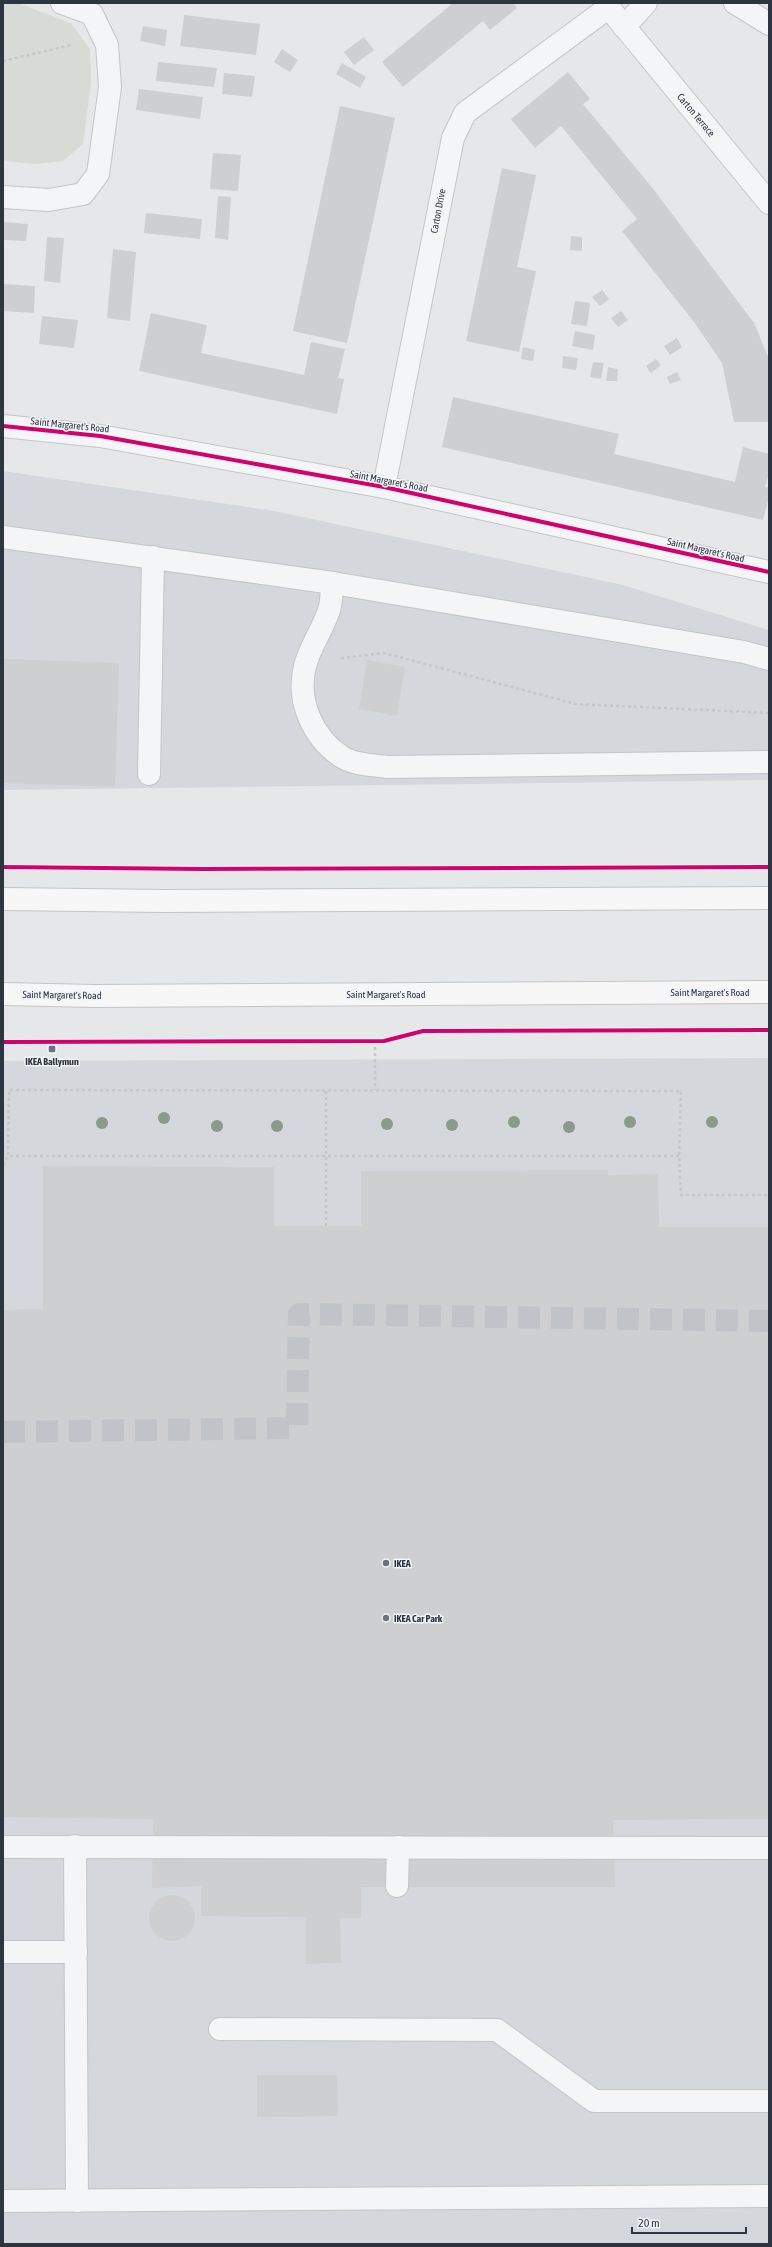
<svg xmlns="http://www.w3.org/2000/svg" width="772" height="2247" font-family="'Asap Condensed',sans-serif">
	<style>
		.built { fill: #d4d7dc }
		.green { fill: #d6dcd5 }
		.building { fill: #cdcfd1 }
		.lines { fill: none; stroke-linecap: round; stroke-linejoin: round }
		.minor-tunnel { stroke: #c0c3c7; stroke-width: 22; stroke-dasharray: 22 11; stroke-linecap: butt }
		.minor-casing { stroke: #c3c5c7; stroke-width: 24 }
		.major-casing { stroke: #c2c4c6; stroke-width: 24 }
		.path { stroke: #c5c7c9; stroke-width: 2.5; stroke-dasharray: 3 3; stroke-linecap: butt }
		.minor { stroke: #f4f5f6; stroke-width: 22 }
		.major { stroke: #f7f7f8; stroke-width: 22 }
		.cycleway-casing { stroke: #f3f5f8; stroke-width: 6 }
		.cycleway { stroke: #d6006c; stroke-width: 4 }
		.tree { fill: #8c9a89 }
		.poi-dot { fill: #6d737c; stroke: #f3f5f8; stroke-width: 1.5 }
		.labels { text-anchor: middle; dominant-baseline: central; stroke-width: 3; stroke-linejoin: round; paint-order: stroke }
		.street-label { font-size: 10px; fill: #2d3541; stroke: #f3f5f8 }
		.poi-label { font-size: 10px; font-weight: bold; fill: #2d3541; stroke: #f3f5f8; text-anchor: start }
	</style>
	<rect width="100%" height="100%" fill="#e5e7e9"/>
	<g class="built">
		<path d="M3 471 274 511 623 585 769 630V780L3 790Z"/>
		<path d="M769 1058V2244H3V1061Z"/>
	</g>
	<path class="green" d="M3 3H18L71 23 90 49 91 83 83 144 63 161 35 164 3 161Z"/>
	<g class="building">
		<path d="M453 3H513L517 8 490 30 483 21 403 87 382 62Z"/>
		<path d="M184 15 260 24 256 55 180 46Z"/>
		<path d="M143 26 167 30 165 46 140 41Z"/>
		<path d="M364 37 374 50 354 65 344 52Z"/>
		<path d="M282 49 298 60 290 72 274 62Z"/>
		<path d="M158 62 217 68 214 87 156 81Z"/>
		<path d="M342 63 366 77 360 88 336 74Z"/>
		<path d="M568 72 590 99 583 104 654 190 754 323 769 359V422H734L722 363 694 322 622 231 637 219 561 126 535 148 511 119Z"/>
		<path d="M224 73 255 76 252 97 222 94Z"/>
		<path d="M139 89 203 97 200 119 136 110Z"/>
		<path d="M340 106 395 118 347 343 293 331Z"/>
		<path d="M213 153 241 155 238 191 210 189Z"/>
		<path d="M502 168 536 175 517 267 536 271 519 352 466 341Z"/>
		<path d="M218 196 231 197 228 240 215 238Z"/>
		<path d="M146 213 202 219 200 239 144 233Z"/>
		<path d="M3 222 28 224 26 241 3 240Z"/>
		<path d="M571 236 582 237V251L570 250Z"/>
		<path d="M47 237 64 238 60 283 44 281Z"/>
		<path d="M113 249 136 252 130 321 107 318Z"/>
		<path d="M3 284 35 286 34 313 3 311Z"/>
		<path d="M602 290 609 299 600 306 592 297Z"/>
		<path d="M575 301 590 303 587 326 571 324Z"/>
		<path d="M621 311 628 320 618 327 611 318Z"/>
		<path d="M151 313 207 325 201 353 304 375 311 342 345 349 338 378 344 379 337 414 139 371Z"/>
		<path d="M42 316 78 320 74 348 39 344Z"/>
		<path d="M575 331 595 335 593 350 572 346Z"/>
		<path d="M677 338 682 347 670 355 664 346Z"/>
		<path d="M523 347 535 350 533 361 521 359Z"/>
		<path d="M563 356 578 358 576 370 562 368Z"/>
		<path d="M656 359 661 365 651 373 646 366Z"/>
		<path d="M593 362 604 363 601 379 590 377Z"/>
		<path d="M608 367 618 369 617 381H606Z"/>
		<path d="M677 372 681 380 670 384 667 377Z"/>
		<path d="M453 397 619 434 614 454 735 482 743 447 769 454V472L765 487 769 488V497L763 520 442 447Z"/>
		<path d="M3 659 119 663 115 787 3 783Z"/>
		<path d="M367 660 405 667 397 716 359 709Z"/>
		<path d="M43 1166 274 1167V1226H361V1171L608 1170V1175L658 1174 659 1227H769V1819L613 1820 615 1887H361V1918H340L341 1963 306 1964V1917L201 1916V1886L152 1888 153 1819 3 1817V1310L43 1309Z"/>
		<circle cx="172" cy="1918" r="23"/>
		<path d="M257 2075H337L338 2116 257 2117Z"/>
	</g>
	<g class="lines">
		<path class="minor-tunnel" d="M3 1432 297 1428 299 1314 769 1321"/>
		<g class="minor-casing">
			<g id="minor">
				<path d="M605 3 769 203"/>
				<path d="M735 3 769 24"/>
				<path d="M624 27 646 3"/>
				<path d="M3 197 49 200 83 194 98 174 110 87 107 45 92 14 62 3"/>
				<path d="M3 426 100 436 384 487 769 572"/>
				<path d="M384 487 453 138 465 113 608 8"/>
				<path d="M3 537 333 583 744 652 769 659"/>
				<path d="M333 583C331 592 332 604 328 613 321 632 310 647 305 666 296 701 313 738 342 757 355 765 372 765 387 767L769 762"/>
				<path d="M149 774 153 557"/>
				<path d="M75 1846 77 2201"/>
				<path d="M3 1847 769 1848"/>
				<path d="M397 1886 398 1847"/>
				<path d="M3 1952H76"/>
				<path d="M220 2029 497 2030 594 2101H769"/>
				<path d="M3 2201 769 2196"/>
			</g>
		</g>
		<g class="major-casing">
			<g id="major">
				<path d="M3 899 164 901 769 898"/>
				<path d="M3 994 94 996 769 992"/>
			</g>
		</g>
		<g class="path">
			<path d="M3 61 71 45"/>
			<path d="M341 658 384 653 576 704 769 713"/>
			<path d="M375 1041V1090"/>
			<path d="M326 1091V1226"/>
			<path d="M679 1156H8L9 1090 681 1091 679 1156 681 1195H769"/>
			<path d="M3 1165 8 1156"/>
		</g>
		<use href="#minor" class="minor"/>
		<use href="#major" class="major"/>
		<g class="cycleway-casing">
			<g id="cycleway">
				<path d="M3 426 100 436 384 487 769 572"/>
				<path d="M3 867 202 869 769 867"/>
				<path d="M3 1042 384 1041 423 1031 769 1030"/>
			</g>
		</g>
		<use href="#cycleway" class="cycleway"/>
	</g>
	<g class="tree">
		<circle cx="164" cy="1118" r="6"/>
		<circle cx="514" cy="1122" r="6"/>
		<circle cx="630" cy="1122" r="6"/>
		<circle cx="712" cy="1122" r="6"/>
		<circle cx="102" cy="1123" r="6"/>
		<circle cx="387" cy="1124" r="6"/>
		<circle cx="452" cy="1125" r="6"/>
		<circle cx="217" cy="1126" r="6"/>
		<circle cx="277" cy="1126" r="6"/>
		<circle cx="569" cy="1127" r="6"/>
	</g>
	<g class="poi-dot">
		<rect x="48" y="1045" width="8" height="8" rx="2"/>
		<circle cx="386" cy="1563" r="4"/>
		<circle cx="386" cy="1618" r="4"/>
	</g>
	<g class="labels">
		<g class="street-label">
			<text transform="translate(696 115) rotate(50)">Carton Terrace</text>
			<text transform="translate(438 211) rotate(-79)">Carton Drive</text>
			<text transform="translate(70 425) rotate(6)">Saint Margaret's Road</text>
			<text transform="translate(389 481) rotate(11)">Saint Margaret's Road</text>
			<text transform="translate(706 550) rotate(13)">Saint Margaret's Road</text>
			<text x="710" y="992">Saint Margaret's Road</text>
			<text x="386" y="994">Saint Margaret's Road</text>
			<text transform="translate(62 995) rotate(1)">Saint Margaret's Road</text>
		</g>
		<g class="poi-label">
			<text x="52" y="1061" text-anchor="middle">IKEA Ballymun</text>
			<text x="394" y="1563">IKEA</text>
			<text x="394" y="1618">IKEA Car Park</text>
		</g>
	</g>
	<rect width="772" height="2247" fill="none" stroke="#2d3541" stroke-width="8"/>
	<path d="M632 2227v6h114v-6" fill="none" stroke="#2d3541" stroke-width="2"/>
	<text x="638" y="2227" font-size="12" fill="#2d3541" stroke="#f3f5f8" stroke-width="3" paint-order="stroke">20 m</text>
</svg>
